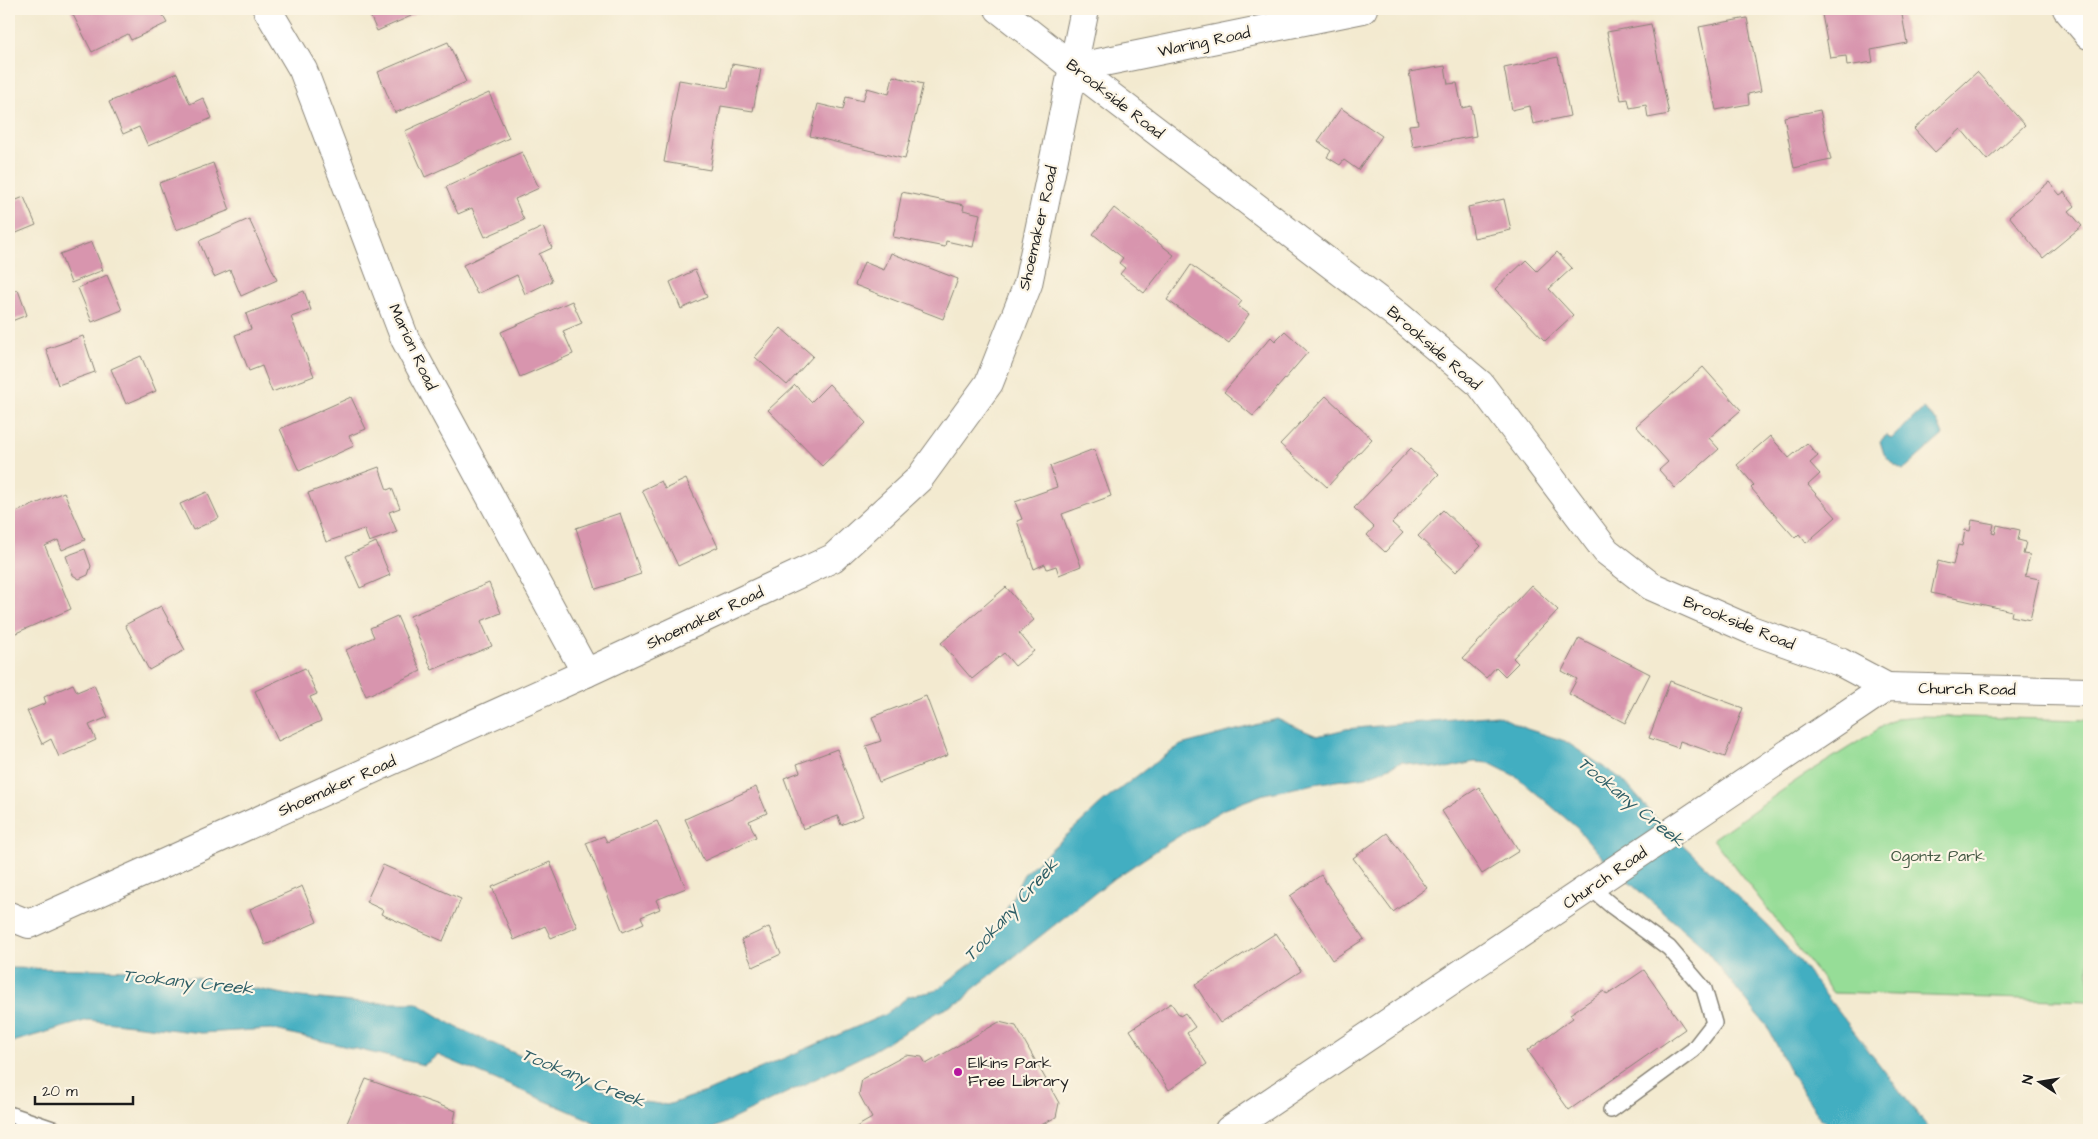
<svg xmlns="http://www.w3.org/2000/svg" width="2098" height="1139" font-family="'Architects Daughter',sans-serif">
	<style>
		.green { fill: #96dd97; stroke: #597c5a }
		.water { fill: #43aec1; stroke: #30656e }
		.building { fill: #d895ae }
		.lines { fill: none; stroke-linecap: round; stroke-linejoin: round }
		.lane-casing { stroke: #888376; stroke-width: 18 }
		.street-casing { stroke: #888376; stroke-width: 30 }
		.secondary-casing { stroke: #888376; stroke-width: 30 }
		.lane { stroke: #fff; stroke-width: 15 }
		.street { stroke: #fff; stroke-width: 28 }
		.secondary { stroke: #fff; stroke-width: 28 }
		.poi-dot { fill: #b5179e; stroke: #fcf5e5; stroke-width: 2 }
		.labels { text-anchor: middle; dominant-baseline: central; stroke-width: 4.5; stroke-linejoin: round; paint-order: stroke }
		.street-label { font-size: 16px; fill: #1c1c1c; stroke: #fcf5e5 }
		.park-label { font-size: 16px; fill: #415641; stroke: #fcf5e5 }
		.poi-label { font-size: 16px; fill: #1c1c1c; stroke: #fcf5e5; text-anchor: start }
		.water-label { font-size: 18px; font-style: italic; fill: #2e5e66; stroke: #fcf5e5 }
	</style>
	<rect width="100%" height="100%" fill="#fcf5e5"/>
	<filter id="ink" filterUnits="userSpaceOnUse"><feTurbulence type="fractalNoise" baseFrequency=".02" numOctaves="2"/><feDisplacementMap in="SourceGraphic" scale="10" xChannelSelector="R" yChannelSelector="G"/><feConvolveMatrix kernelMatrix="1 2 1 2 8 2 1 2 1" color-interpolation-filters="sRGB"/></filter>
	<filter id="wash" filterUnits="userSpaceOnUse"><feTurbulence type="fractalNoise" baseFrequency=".0096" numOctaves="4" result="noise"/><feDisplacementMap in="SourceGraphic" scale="20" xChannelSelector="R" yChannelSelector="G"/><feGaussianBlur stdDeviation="1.12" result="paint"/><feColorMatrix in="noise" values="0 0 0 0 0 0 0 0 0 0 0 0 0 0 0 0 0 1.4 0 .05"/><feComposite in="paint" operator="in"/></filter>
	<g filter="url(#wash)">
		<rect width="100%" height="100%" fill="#f3ead0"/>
		<path class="green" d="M1920 716 2089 720V1001L1833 993 1713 839 1800 778 1896 718Z"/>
		<g class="water">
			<path d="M1923 409 1937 421 1943 435 1903 470 1893 464 1884 454 1880 441 1887 435 1891 439Z"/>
			<path d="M1497 715 1527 729 1565 741 1623 780 1660 823 1768 926 1804 967 1930 1130H1837L1820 1118 1791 1073 1768 1028 1702 946 1607 863 1577 828 1517 777 1489 763 1474 762 1443 769 1402 762 1366 777 1320 783 1264 794 1224 809 1171 841 1109 882 972 990 964 1000 940 1011 869 1053 710 1130H604L588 1119 438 1055 424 1065 271 1029 202 1033 88 1020 9 1043V968L154 970 300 997 362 1003H417L456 1027 539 1064 630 1100 667 1105 706 1092 884 1015 909 996 935 991 984 954 1024 874 1103 802 1150 766 1181 745 1277 719 1317 736 1346 729Z"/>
		</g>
		<g id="blocks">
			<g class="building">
				<path d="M70 9H159L167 23 131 40 128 34 92 52Z"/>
				<path d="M367 9H427L377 31Z"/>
				<path d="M1821 9H1901L1907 43 1871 50 1873 62 1847 66 1846 56 1830 58Z"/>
				<path d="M1747 18 1761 91 1748 94 1749 104 1716 110 1699 27Z"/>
				<path d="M1651 24 1669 114 1648 118 1646 105 1630 108 1628 99 1621 100 1607 32Z"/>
				<path d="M448 42 466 82 395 113 378 72Z"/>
				<path d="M1558 57 1570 116 1533 124 1529 106 1512 110 1504 68Z"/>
				<path d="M732 64 761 69 753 111 721 106 710 170 664 162 679 80 728 88Z"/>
				<path d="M1445 66 1448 84 1457 83 1462 108 1471 106 1476 136 1413 147 1409 125 1418 124 1409 72Z"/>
				<path d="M1977 72 2025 125 1987 160 1961 129 1935 152 1914 129Z"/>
				<path d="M177 73 190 104 203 98 212 118 148 146 139 127 123 134 109 102Z"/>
				<path d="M893 76 923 84 905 159 810 136 818 104 843 110 846 97 863 101 867 88 889 94Z"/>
				<path d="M489 93 509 138 425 177 405 131Z"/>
				<path d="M1341 108 1382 136 1358 170 1344 160 1340 165 1327 157 1331 151 1318 141Z"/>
				<path d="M1820 110 1831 160 1794 168 1784 117Z"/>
				<path d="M522 152 539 188 515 199 524 220 485 237 472 208 458 214 446 187Z"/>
				<path d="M213 163 230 210 176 230 159 183Z"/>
				<path d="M2049 182 2060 195 2064 192 2075 206 2069 211 2082 226 2043 258 2009 216Z"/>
				<path d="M902 192 964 205 963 210 980 214 973 247 946 241 945 247 893 237Z"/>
				<path d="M24 197 36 225 9 236V203Z"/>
				<path d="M1504 199 1511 230 1474 238 1468 207Z"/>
				<path d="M1114 208 1174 255 1144 293 1120 274 1125 268 1119 263 1123 258 1093 234Z"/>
				<path d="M249 219 277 280 241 296 230 270 214 277 199 241Z"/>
				<path d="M543 227 552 248 539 254 552 281 525 294 517 275 477 294 463 265Z"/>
				<path d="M92 242 103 270 71 283 60 254Z"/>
				<path d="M1557 252 1572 268 1549 289 1573 315 1545 341 1495 289 1526 260 1537 271Z"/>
				<path d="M891 253 958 279 943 319 855 285 864 262 884 270Z"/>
				<path d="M1191 265 1242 301 1238 306 1249 314 1229 343 1167 300Z"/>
				<path d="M695 270 707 297 681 309 670 282Z"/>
				<path d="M107 275 122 310 92 322 78 288Z"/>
				<path d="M18 290 27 315 9 322V293Z"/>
				<path d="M304 291 311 310 291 317 314 376 272 392 262 366 249 371 235 335 251 329 246 314Z"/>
				<path d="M572 301 582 323 563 331 573 354 520 377 501 332Z"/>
				<path d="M781 328 813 356 787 385 755 357Z"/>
				<path d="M1285 331 1308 352 1253 416 1224 392 1271 337 1275 341Z"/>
				<path d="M83 336 95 372 58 385 46 349Z"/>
				<path d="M141 356 156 391 126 404 111 369Z"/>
				<path d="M1703 367 1741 410 1709 438 1719 449 1675 488 1659 470 1668 462 1636 426Z"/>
				<path d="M829 384 866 423 822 466 768 410 795 385 811 402Z"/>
				<path d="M1326 396 1372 439 1327 487 1280 444Z"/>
				<path d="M351 397 366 429 349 436 354 446 299 471 280 429Z"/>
				<path d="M1770 436 1789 458 1807 443 1818 456 1810 463 1820 474 1808 485 1836 517 1806 543 1799 534 1795 538 1751 488 1754 485 1737 465Z"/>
				<path d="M1411 448 1439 474 1392 523 1403 533 1385 552 1367 535 1374 527 1354 508Z"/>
				<path d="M1094 449 1111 496 1062 514 1081 566 1059 575 1056 566 1047 569 1045 564 1034 569 1017 521 1022 519 1015 502 1057 487 1050 466Z"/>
				<path d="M379 467 387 490 392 488 400 508 389 512 397 532 369 542 364 529 326 542 308 493Z"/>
				<path d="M686 479 718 547 678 566 642 490 661 481 665 489Z"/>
				<path d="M64 492 85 540 62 550 58 540 45 546 71 609 9 636V515Z"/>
				<path d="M207 492 219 518 193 530 180 504Z"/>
				<path d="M1443 510 1481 546 1456 572 1418 536Z"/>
				<path d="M620 513 641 574 596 589 576 528Z"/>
				<path d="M1972 520 1994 524 1992 533 1995 534 1997 525 2020 530 2018 540 2026 542 2023 554 2030 555 2025 576 2039 579 2030 620 2011 616 2012 611 1931 593 1938 561 1953 565 1958 545 1962 546 1965 530 1970 531Z"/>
				<path d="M376 542 390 575 360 588 346 556Z"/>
				<path d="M85 549 91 566 88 575 79 579 73 575 66 556Z"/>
				<path d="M489 583 501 613 481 621 492 646 432 670 410 616Z"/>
				<path d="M1531 585 1558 610 1513 658 1518 663 1505 676 1496 667 1486 678 1463 658Z"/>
				<path d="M1006 587 1034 620 1019 633 1034 651 1015 666 1004 653 972 679 941 643Z"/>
				<path d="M161 606 185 650 149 670 125 625Z"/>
				<path d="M397 616 421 671 366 696 346 650 374 637 370 628Z"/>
				<path d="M1579 638 1650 674 1625 723 1569 694 1577 679 1562 671Z"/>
				<path d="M305 668 317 694 310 697 321 721 278 741 255 691Z"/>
				<path d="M1670 681 1743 708 1725 757 1680 741 1678 748 1649 738Z"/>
				<path d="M73 684 77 692 94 685 108 717 89 725 96 740 59 757 51 739 42 744 27 711 46 703 44 697Z"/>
				<path d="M926 696 948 755 879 782 866 746 881 741 872 717Z"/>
				<path d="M837 749 863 816 841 825 838 816 803 829 784 778 800 772 797 764Z"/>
				<path d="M756 787 767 813 749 821 756 837 704 861 685 819Z"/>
				<path d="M1479 787 1519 851 1482 874 1442 811Z"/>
				<path d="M657 821 686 888 656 900 660 909 641 917 644 923 623 932 586 843 604 836 607 842Z"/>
				<path d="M1387 833 1427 888 1393 912 1353 858Z"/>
				<path d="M550 862 577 927 551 938 545 926 514 940 492 887Z"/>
				<path d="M383 865 461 899 443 941 381 914 383 910 366 902Z"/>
				<path d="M1321 875 1364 939 1332 960 1290 896Z"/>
				<path d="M302 886 317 922 265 945 250 909Z"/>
				<path d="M769 927 781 954 753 967 741 940Z"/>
				<path d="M1276 933 1301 971 1220 1023 1195 985Z"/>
				<path d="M1644 970 1685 1029 1569 1110 1527 1051 1573 1018 1570 1014 1604 991 1607 995Z"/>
				<path d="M1171 1003 1180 1016 1185 1013 1195 1027 1187 1033 1207 1064 1169 1090 1130 1030Z"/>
				<path d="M999 1022 1016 1026 1059 1103 1056 1117 1032 1130H851L872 1118 859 1094 862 1079 906 1055 922 1057 926 1064Z"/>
				<path d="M366 1079 456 1111 453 1125 465 1130H344Z"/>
			</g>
		</g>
	</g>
	<g filter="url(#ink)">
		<use href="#blocks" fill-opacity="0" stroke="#888376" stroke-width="1"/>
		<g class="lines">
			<g class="lane-casing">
				<g id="lane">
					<path d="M1591 888 1612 906 1669 948 1704 989 1714 1023 1693 1050 1611 1110"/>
					<path d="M9 1114 56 1130"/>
				</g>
			</g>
			<g class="street-casing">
				<g id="street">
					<path d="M267 9 303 70 405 339 586 673"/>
					<path d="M999 9 1074 68 1400 317 1480 384 1606 551 1651 586 1751 630 1840 662 1887 687"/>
					<path d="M2067 9 2089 35"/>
					<path d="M1074 68 1363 9"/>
					<path d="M9 916 29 924 586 673 833 558 919 479 989 383 1028 284 1085 9"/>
				</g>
			</g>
			<g class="secondary-casing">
				<path id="secondary" d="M1229 1130 1887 687 2089 692"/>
			</g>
			<use href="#lane" class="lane"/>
			<use href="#street" class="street"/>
			<use href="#secondary" class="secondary"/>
		</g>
	</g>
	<circle class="poi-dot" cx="958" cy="1072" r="5"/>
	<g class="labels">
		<g class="street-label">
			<text transform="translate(1204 42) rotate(-12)">Waring Road</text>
			<text transform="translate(1115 99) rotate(38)">Brookside Road</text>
			<text transform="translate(1038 228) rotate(-77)">Shoemaker Road</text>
			<text transform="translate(413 347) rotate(65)">Marion Road</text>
			<text transform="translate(1434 348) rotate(41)">Brookside Road</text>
			<text transform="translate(705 618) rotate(-25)">Shoemaker Road</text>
			<text transform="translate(1739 623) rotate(22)">Brookside Road</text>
			<text transform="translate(1967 689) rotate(1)">Church Road</text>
			<text transform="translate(337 786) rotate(-24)">Shoemaker Road</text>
			<text transform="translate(1605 878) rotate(-34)">Church Road</text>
		</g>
		<g class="park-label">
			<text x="1938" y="856">Ogontz Park</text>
		</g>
		<g class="poi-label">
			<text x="968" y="1063">Elkins Park<tspan x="968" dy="18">Free Library</tspan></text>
		</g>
		<g class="water-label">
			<text transform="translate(1631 802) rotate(39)">Tookany Creek</text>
			<text transform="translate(1011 910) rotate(-48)">Tookany Creek</text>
			<text transform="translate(188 982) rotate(6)">Tookany Creek</text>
			<text transform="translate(583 1078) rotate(22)">Tookany Creek</text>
		</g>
	</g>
	<rect width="2098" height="1139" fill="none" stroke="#fcf5e5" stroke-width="30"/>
	<g transform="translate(2040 1082) rotate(282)" stroke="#fcf5e5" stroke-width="4" paint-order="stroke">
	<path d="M0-4L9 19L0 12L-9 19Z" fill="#1c1c1c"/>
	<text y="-8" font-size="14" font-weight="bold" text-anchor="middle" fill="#1c1c1c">N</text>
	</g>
	<path d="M35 1096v8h98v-8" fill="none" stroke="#1c1c1c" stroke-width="2.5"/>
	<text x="42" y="1096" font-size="15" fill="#1c1c1c" stroke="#fcf5e5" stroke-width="4" paint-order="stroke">20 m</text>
</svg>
